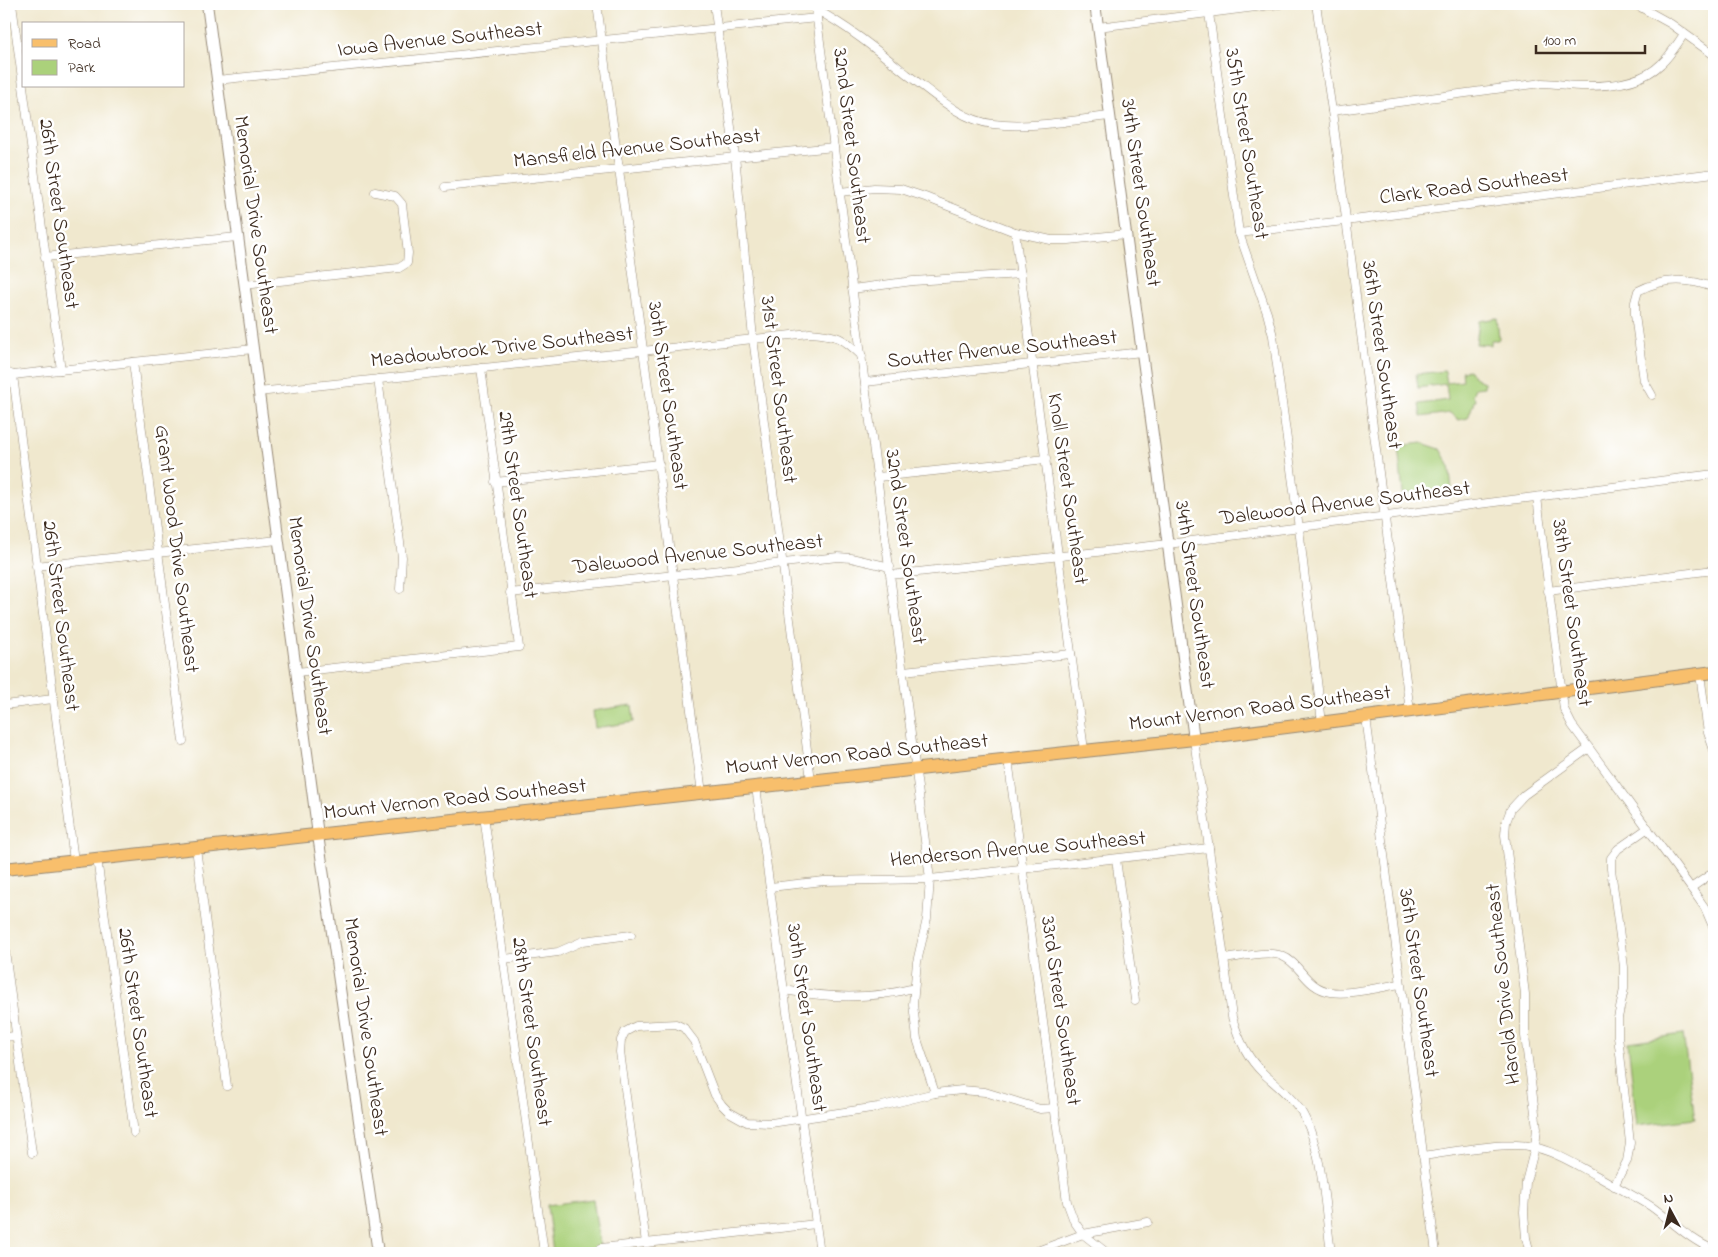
<svg xmlns="http://www.w3.org/2000/svg" width="1718" height="1257" font-family="'Indie Flower',sans-serif">
	<style>
		.green { fill: #abd17b; stroke: #737e4c }
		.lines { fill: none; stroke-linecap: round; stroke-linejoin: round }
		.minor-casing { stroke: #968976; stroke-width: 9 }
		.tertiary-casing { stroke: #968976; stroke-width: 12 }
		.primary-casing { stroke: #968976; stroke-width: 14 }
		.minor { stroke: #fff; stroke-width: 8 }
		.tertiary { stroke: #fff; stroke-width: 10 }
		.primary { stroke: #f8bf6c; stroke-width: 12 }
		.labels { text-anchor: middle; dominant-baseline: central; stroke-width: 5; stroke-linejoin: round; paint-order: stroke }
		.street-label { font-size: 21px; fill: #3b2a1e; stroke: #fff }
	</style>
	<rect width="100%" height="100%" fill="#fff"/>
	<filter id="ink" filterUnits="userSpaceOnUse"><feTurbulence type="fractalNoise" baseFrequency=".02" numOctaves="2"/><feDisplacementMap in="SourceGraphic" scale="10" xChannelSelector="R" yChannelSelector="G"/><feConvolveMatrix kernelMatrix="1 2 1 2 8 2 1 2 1" color-interpolation-filters="sRGB"/></filter>
	<filter id="wash" filterUnits="userSpaceOnUse"><feTurbulence type="fractalNoise" baseFrequency=".0096" numOctaves="4" result="noise"/><feDisplacementMap in="SourceGraphic" scale="20" xChannelSelector="R" yChannelSelector="G"/><feGaussianBlur stdDeviation="1.12" result="paint"/><feColorMatrix in="noise" values="0 0 0 0 0 0 0 0 0 0 0 0 0 0 0 0 0 1.4 0 .05"/><feComposite in="paint" operator="in"/></filter>
	<g filter="url(#wash)">
		<rect width="100%" height="100%" fill="#f0e8ce"/>
		<g class="green">
			<path d="M1497 318 1499 338 1498 340H1491V345L1476 344 1479 321Z"/>
			<path d="M1469 370C1471 376 1479 380 1484 382V387L1475 388 1472 395 1475 399 1468 418 1459 420 1450 413 1421 417 1419 404 1448 400 1446 384 1418 388 1416 374 1445 371 1447 383 1463 381 1462 371Z"/>
			<path d="M1422 443 1440 449 1449 465 1452 489 1403 494 1398 446Z"/>
			<path d="M632 705 634 722 595 728 593 711Z"/>
			<path d="M1683 1034 1695 1119 1637 1126 1628 1042Z"/>
			<path d="M593 1199 601 1253H553L547 1205Z"/>
		</g>
	</g>
	<g filter="url(#ink)">
		<g class="lines">
			<g class="minor-casing">
				<g id="minor">
					<path d="M12 4 61 370"/>
					<path d="M597 4 702 793"/>
					<path d="M714 4 735 156 753 338 811 780"/>
					<path d="M815 4 930 879 927 919 917 962 913 1004 917 1039 935 1093"/>
					<path d="M1316 4 1332 111 1410 711"/>
					<path d="M1635 4 1671 24 1714 55"/>
					<path d="M815 9C849 27 878 51 908 75 934 94 960 120 993 124 1030 129 1073 120 1110 116"/>
					<path d="M1209 13 1239 233 1267 313 1273 336 1299 528 1322 723"/>
					<path d="M1098 27 1280 4"/>
					<path d="M217 80 817 18"/>
					<path d="M1332 111 1542 83C1558 83 1573 87 1588 86 1612 86 1643 82 1661 64 1670 56 1677 44 1684 34"/>
					<path d="M445 187 834 147"/>
					<path d="M840 192 874 188 901 189 925 197 1015 232 1051 240H1069L1126 234"/>
					<path d="M1015 232 1084 750"/>
					<path d="M1239 233 1353 220 1714 173"/>
					<path d="M45 257 237 237"/>
					<path d="M244 285 399 268 407 263 408 253 402 204 395 196 375 192"/>
					<path d="M852 289 913 281 1021 274"/>
					<path d="M133 362 183 741"/>
					<path d="M4 371 13 375 253 349"/>
					<path d="M13 375 74 861"/>
					<path d="M378 379 402 557 400 589"/>
					<path d="M865 382 1142 352"/>
					<path d="M258 392 810 333C838 335 842 337 862 356"/>
					<path d="M1652 395 1644 381 1635 315V302L1638 291C1662 278 1689 278 1714 288"/>
					<path d="M878 477 1046 459"/>
					<path d="M495 482 659 464"/>
					<path d="M1537 497 1564 709 1572 725 1589 748 1691 888 1705 908 1714 929"/>
					<path d="M36 566 278 540"/>
					<path d="M891 575 1168 544 1714 474"/>
					<path d="M1548 591 1714 570"/>
					<path d="M510 593 838 557 851 558 890 567"/>
					<path d="M903 671 1071 654"/>
					<path d="M297 672 519 647 481 368"/>
					<path d="M1700 674 1708 733 1714 750"/>
					<path d="M4 705 53 699"/>
					<path d="M1366 717 1436 1253"/>
					<path d="M1194 739 1232 1017C1238 1038 1247 1058 1263 1073 1276 1085 1291 1096 1301 1111 1323 1147 1325 1211 1331 1253"/>
					<path d="M1008 759 1067 1202 1074 1221 1083 1234 1107 1253"/>
					<path d="M756 787 820 1253"/>
					<path d="M484 816 544 1253"/>
					<path d="M196 848 227 1086"/>
					<path d="M97 858 134 1133"/>
					<path d="M1116 859 1135 1000"/>
					<path d="M770 887 824 881 930 879 1209 848"/>
					<path d="M1691 888 1714 872"/>
					<path d="M4 943 32 1153"/>
					<path d="M504 959 558 952 583 941 631 935"/>
					<path d="M1225 959C1240 957 1269 950 1282 956 1301 963 1305 988 1331 992 1349 995 1381 987 1400 984"/>
					<path d="M784 990C830 998 868 1000 914 988"/>
					<path d="M4 1037 16 1036"/>
					<path d="M1423 1156C1451 1152 1487 1145 1514 1145 1545 1144 1572 1163 1599 1177 1616 1187 1635 1196 1652 1207 1673 1222 1690 1240 1714 1250"/>
					<path d="M1614 1186 1627 1161 1630 1143 1618 1036V1018L1624 989V967L1611 869V858L1618 849 1648 828"/>
					<path d="M646 1243 620 1052 621 1040 625 1032 636 1026 676 1024 684 1028 694 1041 715 1095 722 1105 729 1112 747 1122 771 1123 878 1107 935 1093 962 1090 985 1092 1040 1109 1055 1108"/>
					<path d="M601 1248 816 1224"/>
					<path d="M1032 1253 1083 1234 1148 1222"/>
					<path d="M1530 1253 1526 1238 1524 1212 1526 1182 1535 1147 1537 1128 1525 1036V994L1505 835 1506 822 1511 809 1524 795 1589 748"/>
				</g>
			</g>
			<g class="tertiary-casing">
				<g id="tertiary">
					<path d="M207 4 318 835 378 1253"/>
					<path d="M1095 4 1194 739"/>
				</g>
			</g>
			<g class="primary-casing">
				<path id="primary" d="M4 869 1194 739 1714 672"/>
			</g>
			<use href="#minor" class="minor"/>
			<use href="#tertiary" class="tertiary"/>
			<use href="#primary" class="primary"/>
		</g>
	</g>
	<g class="labels">
		<g class="street-label">
			<text transform="translate(440 40) rotate(-6)">Iowa Avenue Southeast</text>
			<text transform="translate(1246 144) rotate(81)">35th Street Southeast</text>
			<text transform="translate(851 146) rotate(83)">32nd Street Southeast</text>
			<text transform="translate(637 149) rotate(-6)">Mansfield Avenue Southeast</text>
			<text transform="translate(1474 187) rotate(-7)">Clark Road Southeast</text>
			<text transform="translate(1140 193) rotate(82)">34th Street Southeast</text>
			<text transform="translate(58 214) rotate(82)">26th Street Southeast</text>
			<text transform="translate(255 225) rotate(82)">Memorial Drive Southeast</text>
			<text transform="translate(502 348) rotate(-6)">Meadowbrook Drive Southeast</text>
			<text transform="translate(1002 350) rotate(-6)">Soutter Avenue Southeast</text>
			<text transform="translate(1381 355) rotate(82)">36th Street Southeast</text>
			<text transform="translate(778 390) rotate(83)">31st Street Southeast</text>
			<text transform="translate(667 396) rotate(82)">30th Street Southeast</text>
			<text transform="translate(1067 489) rotate(82)">Knoll Street Southeast</text>
			<text transform="translate(1345 504) rotate(-7)">Dalewood Avenue Southeast</text>
			<text transform="translate(517 505) rotate(82)">29th Street Southeast</text>
			<text transform="translate(905 547) rotate(82)">32nd Street Southeast</text>
			<text transform="translate(176 549) rotate(83)">Grant Wood Drive Southeast</text>
			<text transform="translate(698 555) rotate(-6)">Dalewood Avenue Southeast</text>
			<text transform="translate(1194 595) rotate(82)">34th Street Southeast</text>
			<text transform="translate(1571 613) rotate(82)">38th Street Southeast</text>
			<text transform="translate(60 616) rotate(83)">26th Street Southeast</text>
			<text transform="translate(309 626) rotate(82)">Memorial Drive Southeast</text>
			<text transform="translate(1260 709) rotate(-7)">Mount Vernon Road Southeast</text>
			<text transform="translate(857 755) rotate(-6)">Mount Vernon Road Southeast</text>
			<text transform="translate(455 800) rotate(-6)">Mount Vernon Road Southeast</text>
			<text transform="translate(1018 850) rotate(-5)">Henderson Avenue Southeast</text>
			<text transform="translate(1418 983) rotate(82)">36th Street Southeast</text>
			<text transform="translate(1504 984) rotate(-96)">Harold Drive Southeast</text>
			<text transform="translate(1060 1011) rotate(82)">33rd Street Southeast</text>
			<text transform="translate(806 1018) rotate(82)">30th Street Southeast</text>
			<text transform="translate(137 1023) rotate(82)">26th Street Southeast</text>
			<text transform="translate(365 1027) rotate(82)">Memorial Drive Southeast</text>
			<text transform="translate(531 1032) rotate(82)">28th Street Southeast</text>
		</g>
	</g>
	<rect width="1718" height="1257" fill="none" stroke="#fff" stroke-width="20"/>
	<rect x="22" y="22" width="162" height="65" fill="#ffffff" stroke="#b1aaa5"/>
	<rect x="32" y="39" width="25" height="8" fill="#f8bf6c" stroke="#b1aaa5"/>
	<text x="68" y="48" font-size="15" fill="#3b2a1e">Road</text>
	<rect x="32" y="60" width="25" height="15" fill="#abd17b" stroke="#b1aaa5"/>
	<text x="68" y="72" font-size="15" fill="#3b2a1e">Park</text>
	<g transform="translate(1670 1210) rotate(353)" stroke="#ffffff" stroke-width="4" paint-order="stroke">
	<path d="M0-4L9 19L0 12L-9 19Z" fill="#3b2a1e"/>
	<text y="-8" font-size="14" font-weight="bold" text-anchor="middle" fill="#3b2a1e">N</text>
	</g>
	<path d="M1536 45v8h109v-8" fill="none" stroke="#3b2a1e" stroke-width="2.5"/>
	<text x="1543" y="45" font-size="15" fill="#3b2a1e" stroke="#ffffff" stroke-width="4" paint-order="stroke">100 m</text>
</svg>
